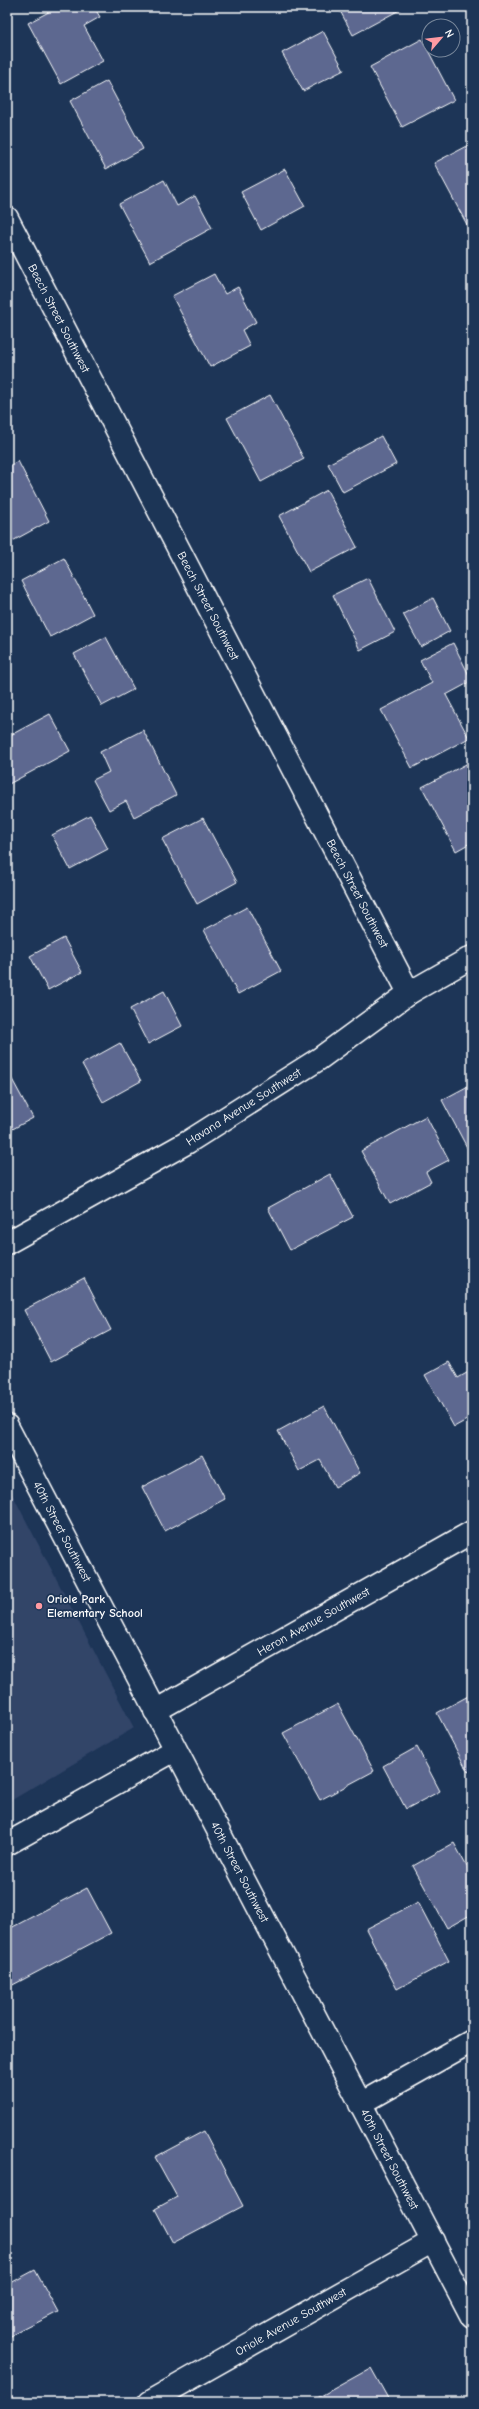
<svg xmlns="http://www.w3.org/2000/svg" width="479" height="2409" font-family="'Comic Neue',sans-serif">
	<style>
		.built { fill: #304468 }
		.building { fill: #5d6890; stroke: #fff }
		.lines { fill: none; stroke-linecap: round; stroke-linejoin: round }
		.minor-casing { stroke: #fff; stroke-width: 25 }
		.minor { stroke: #1d3557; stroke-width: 22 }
		.poi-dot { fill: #ff9aa2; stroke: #1d3557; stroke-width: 1.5 }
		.labels { text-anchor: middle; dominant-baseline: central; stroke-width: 3.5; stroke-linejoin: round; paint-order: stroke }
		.street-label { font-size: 12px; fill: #fff; stroke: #1d3557 }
		.poi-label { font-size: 12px; font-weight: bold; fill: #fff; stroke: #1d3557; text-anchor: start }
	</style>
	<rect width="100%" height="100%" fill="#1d3557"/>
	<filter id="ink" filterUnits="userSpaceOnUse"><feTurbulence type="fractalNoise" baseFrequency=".025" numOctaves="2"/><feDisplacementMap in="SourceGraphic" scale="8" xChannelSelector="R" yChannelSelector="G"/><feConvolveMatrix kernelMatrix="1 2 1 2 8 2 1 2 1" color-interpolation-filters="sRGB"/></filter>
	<g filter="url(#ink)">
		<path class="built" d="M7 1484 134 1728 7 1803Z"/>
		<g class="building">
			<path d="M58 7H94L100 17 84 26 103 61 61 84 28 23Z"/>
			<path d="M338 7H405L353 35Z"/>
			<path d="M323 31 344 70 303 91 282 53Z"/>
			<path d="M422 39 454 100 402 127 370 67Z"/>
			<path d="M107 81 143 149 106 169 70 101Z"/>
			<path d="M472 143V234L434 163Z"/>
			<path d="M285 169 305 206 261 230 241 192Z"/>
			<path d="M164 180 177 206 195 196 212 228 150 262 119 204Z"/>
			<path d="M214 274 225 294 238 287 256 322 242 330 250 346 210 367 172 296Z"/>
			<path d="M270 395 304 459 261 482 227 418Z"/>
			<path d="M381 436 396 464 343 492 328 464Z"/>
			<path d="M18 461 49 521 7 544V467Z"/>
			<path d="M327 490 357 547 309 572 279 516Z"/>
			<path d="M64 558 93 614 50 637 21 581Z"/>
			<path d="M368 578 395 632 360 650 333 595Z"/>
			<path d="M433 598 450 631 421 647 403 614Z"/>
			<path d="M106 637 134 689 102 706 74 654Z"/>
			<path d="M453 643 472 681 446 695 469 738 412 768 381 710 432 683 420 660Z"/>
			<path d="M50 714 70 751 7 785V737Z"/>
			<path d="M143 730 176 795 134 817 126 801 109 810 93 780 109 772 100 752Z"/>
			<path d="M470 762 472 765V842L456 851 422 787Z"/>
			<path d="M90 815 108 849 70 869 52 835Z"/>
			<path d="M203 818 237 882 197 904 162 839Z"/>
			<path d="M247 907 281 971 238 994 204 930Z"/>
			<path d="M64 938 82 972 48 990 30 956Z"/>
			<path d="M164 991 182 1026 148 1044 130 1009Z"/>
			<path d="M120 1043 141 1081 103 1102 82 1064Z"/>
			<path d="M7 1070 33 1118 7 1132Z"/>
			<path d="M472 1084V1157L442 1100Z"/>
			<path d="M426 1116 449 1160 426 1172 431 1182 390 1204 361 1151Z"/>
			<path d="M330 1174 353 1217 290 1250 268 1208Z"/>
			<path d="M84 1278 111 1330 51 1362 24 1310Z"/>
			<path d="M449 1362 458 1378 472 1370V1417L454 1427 425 1375Z"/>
			<path d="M324 1406 360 1473 335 1487 320 1460 299 1471 278 1431Z"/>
			<path d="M202 1455 225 1499 165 1531 142 1487Z"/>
			<path d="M472 1694V1770L468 1772 437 1713Z"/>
			<path d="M338 1704 374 1771 320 1800 283 1733Z"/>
			<path d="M417 1747 440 1791 406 1809 383 1766Z"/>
			<path d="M454 1843 472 1876V1914L447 1928 413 1866Z"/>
			<path d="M87 1888 111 1933 7 1988V1930Z"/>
			<path d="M418 1902 449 1961 397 1989 366 1929Z"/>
			<path d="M204 2131 243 2206 173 2243 155 2209 177 2197 155 2157Z"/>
			<path d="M35 2270 58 2312 7 2338V2285Z"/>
			<path d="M371 2368 390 2402H310Z"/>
		</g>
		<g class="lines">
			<g class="minor-casing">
				<g id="minor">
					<path id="s1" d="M7 218 409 993"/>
					<path id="s2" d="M7 1243 188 1142 319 1059 409 993 472 957"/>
					<path id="s3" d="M7 1426 472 2317"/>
					<path id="s4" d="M155 1711 472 1532"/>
					<path d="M7 1844 175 1750"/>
					<path d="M360 2104 472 2041"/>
					<path id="s5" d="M149 2402 433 2241"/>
				</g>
			</g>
			<use href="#minor" class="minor"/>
		</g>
	</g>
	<circle class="poi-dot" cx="39" cy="1606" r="4"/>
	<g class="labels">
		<g class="street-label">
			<text stroke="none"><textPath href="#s1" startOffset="113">Beech Street Southwest</textPath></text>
			<text stroke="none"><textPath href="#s1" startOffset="437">Beech Street Southwest</textPath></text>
			<text stroke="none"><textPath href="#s1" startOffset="761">Beech Street Southwest</textPath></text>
			<text stroke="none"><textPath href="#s2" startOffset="273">Havana Avenue Southwest</textPath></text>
			<text stroke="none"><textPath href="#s3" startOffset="119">40th Street Southwest</textPath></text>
			<text stroke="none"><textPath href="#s4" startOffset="182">Heron Avenue Southwest</textPath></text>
			<text stroke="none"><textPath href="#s3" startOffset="503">40th Street Southwest</textPath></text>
			<text stroke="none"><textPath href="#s3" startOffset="827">40th Street Southwest</textPath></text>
			<text stroke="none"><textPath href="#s5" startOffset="163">Oriole Avenue Southwest</textPath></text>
		</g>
		<g class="poi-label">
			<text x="47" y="1599">Oriole Park<tspan x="47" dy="14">Elementary School</tspan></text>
		</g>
	</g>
	<rect width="479" height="2409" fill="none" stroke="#1d3557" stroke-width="24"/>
	<rect x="12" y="12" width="455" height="2385" fill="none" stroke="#fff" stroke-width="1.5" filter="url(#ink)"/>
	<g transform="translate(441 38) rotate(62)"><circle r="19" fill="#1d3557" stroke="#77869a"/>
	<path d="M0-3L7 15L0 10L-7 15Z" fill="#ff9aa2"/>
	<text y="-6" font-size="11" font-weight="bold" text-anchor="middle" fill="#ffffff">N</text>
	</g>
</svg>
